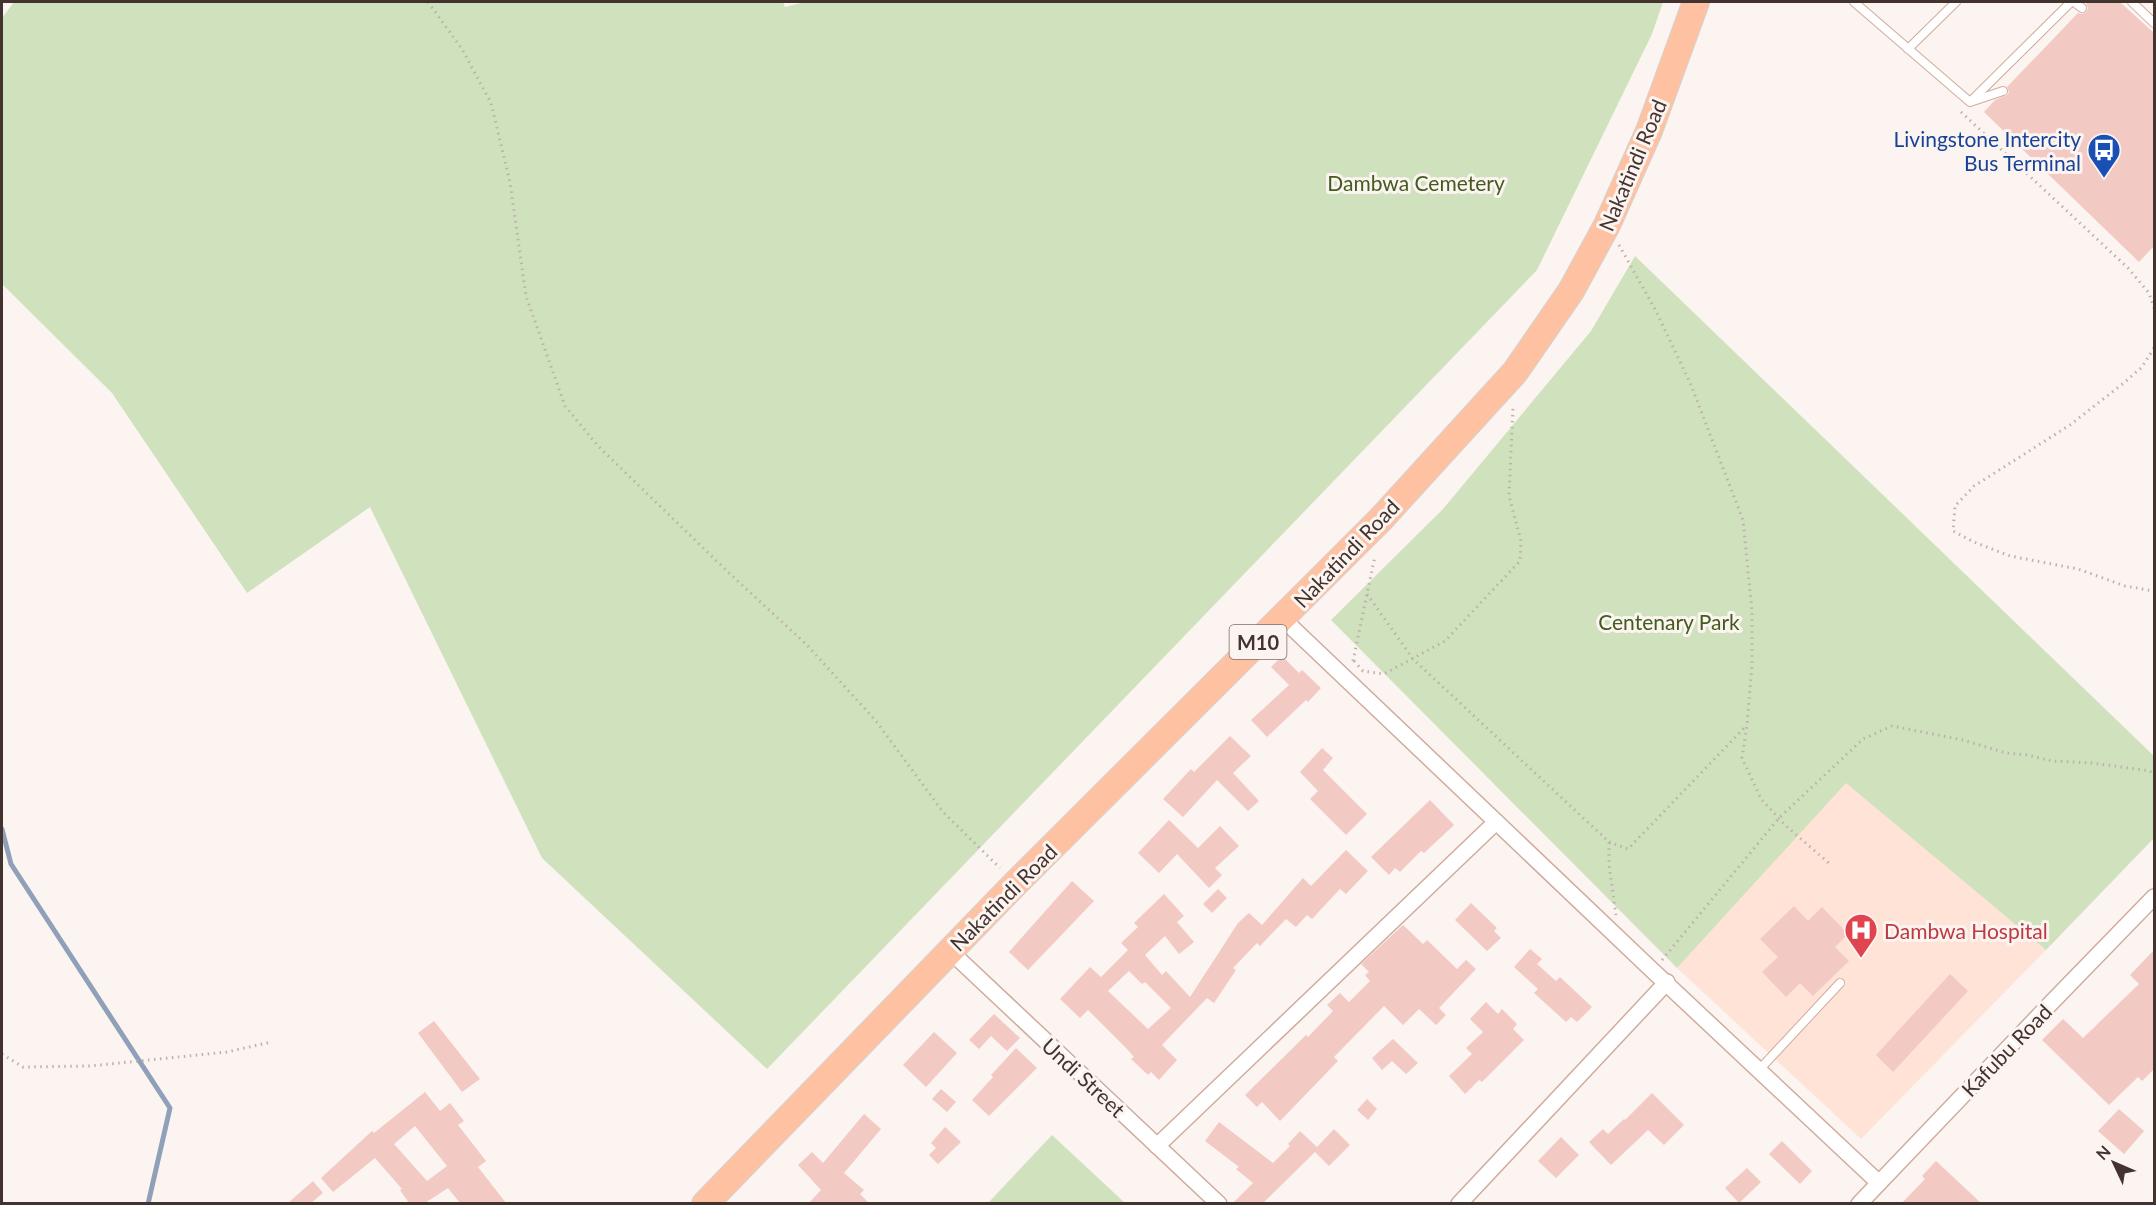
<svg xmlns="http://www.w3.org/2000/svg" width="2156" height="1205" font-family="Lato,sans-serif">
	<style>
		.built { fill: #ffe3d7 }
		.green { fill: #cfe2bd }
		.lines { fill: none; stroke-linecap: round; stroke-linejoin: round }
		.stream { stroke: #90a0b9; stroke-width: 5 }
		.building { fill: #f3c9c4; fill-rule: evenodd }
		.service-casing { stroke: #d0ac9d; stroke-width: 10 }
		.minor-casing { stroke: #d0ac9d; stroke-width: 18 }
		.trunk-casing { stroke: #d5d2d1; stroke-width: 28 }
		.path { stroke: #bcb1ad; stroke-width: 3; stroke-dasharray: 1.5 4.5; stroke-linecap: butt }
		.service { stroke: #fff; stroke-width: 8 }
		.minor { stroke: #fff; stroke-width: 15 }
		.trunk { stroke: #fec2a2; stroke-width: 26 }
		.labels { text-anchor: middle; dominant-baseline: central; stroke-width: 6; stroke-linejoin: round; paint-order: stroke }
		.shield { fill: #fcf4f1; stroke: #7a6d68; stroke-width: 1.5 }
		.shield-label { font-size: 20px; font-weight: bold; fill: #42332e }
		.transit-label { font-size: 21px; fill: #164399; stroke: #fcf4f1; text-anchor: end }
		.street-label { font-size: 21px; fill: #42332e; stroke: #fcf4f1 }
		.park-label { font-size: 21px; fill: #425b1e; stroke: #fcf4f1 }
		.health-label { font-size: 21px; fill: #be3a42; stroke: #fcf4f1; text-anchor: start }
	</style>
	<rect width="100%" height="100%" fill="#fcf4f1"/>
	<path class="built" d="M1846 782 2046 950 1861 1139 1677 968Z"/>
	<g class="green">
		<path d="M14 2H783L785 7 805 2H1663L1652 34 1537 270 767 1069 542 858 370 507 247 593 112 393 2 284V18Z"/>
		<path d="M1635 256 2154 756V838L2046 950 1846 783 1677 968 1331 620 1443 509 1591 331Z"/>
		<path d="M1052 1135 1125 1203H988Z"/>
	</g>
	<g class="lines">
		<path class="stream" d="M2 829 11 864 170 1108 148 1204"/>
	</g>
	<g class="building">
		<path d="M2089 2H2120L2154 33V246L2139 262 1984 112 1995 100 2007 95 2009 92 2007 87 2078 13 2082 14 2086 12 2088 8 2086 4Z"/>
		<path d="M1282 656 1299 673 1302 670 1321 688 1308 702 1306 700 1267 737 1251 720 1289 685 1271 667Z"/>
		<path d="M1230 736 1251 756 1233 773 1259 801 1248 811 1217 780 1183 817 1163 799 1191 769 1194 772Z"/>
		<path d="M1322 748 1333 758 1323 770 1367 814 1346 835 1310 799 1318 791 1300 772Z"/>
		<path d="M1430 800 1454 825 1424 853 1421 851 1400 872 1395 868 1389 875 1371 857Z"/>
		<path d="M1169 820 1198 848 1220 826 1239 846 1215 868 1222 875 1209 888 1177 854 1159 873 1138 853Z"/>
		<path d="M1346 850 1368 871 1346 894 1340 889 1312 919 1307 915 1296 927 1286 919 1260 946 1257 943 1233 968 1236 970 1214 1003 1207 998 1162 1045 1177 1060 1159 1080 1151 1072 1148 1075 1131 1059 1134 1057 1127 1049 1088 1010 1080 1018 1060 999 1090 967 1101 977 1128 950 1121 943 1138 927 1134 923 1164 894 1184 916 1177 922 1194 942 1179 954 1165 936 1145 955 1162 975 1166 971 1190 997 1238 923 1249 913 1262 925 1303 878 1311 886ZM1129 971 1142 984 1145 982 1171 1008 1148 1029 1108 991Z"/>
		<path d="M1072 881 1094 901 1028 970 1009 952Z"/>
		<path d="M1218 889 1227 898 1212 913 1203 904Z"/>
		<path d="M1471 903 1497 928 1494 931 1501 938 1487 951 1455 920Z"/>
		<path d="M1794 906 1808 921 1822 907 1848 934 1835 947 1849 961 1813 996 1800 983 1786 997 1762 972 1778 957 1760 939Z"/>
		<path d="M1403 925 1423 944 1427 940 1457 969 1466 960 1476 969 1439 1008 1446 1015 1436 1025 1419 1009 1403 1025 1384 1006 1334 1057 1338 1061 1280 1121 1262 1102 1257 1107 1245 1095 1306 1035 1308 1037 1333 1011 1327 1005 1340 993 1349 1002 1370 981 1365 975 1369 972 1361 964Z"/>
		<path d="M1530 949 1542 959 1537 964 1556 981 1560 977 1592 1007 1577 1022 1571 1017 1566 1022 1534 993 1538 989 1514 967Z"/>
		<path d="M2154 950V1069L2142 1081 2138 1077 2109 1105 2042 1040 2063 1019 2083 1038 2139 984 2130 975Z"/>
		<path d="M1950 974 1968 991 1893 1072 1876 1055Z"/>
		<path d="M1486 1002 1498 1014 1502 1009 1517 1024 1513 1029 1524 1040 1482 1082 1479 1080 1465 1094 1449 1076 1472 1054 1466 1048 1483 1032 1470 1019Z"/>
		<path d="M994 1014 1020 1038 1007 1051 991 1036 979 1049 969 1040Z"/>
		<path d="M434 1021 480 1079 462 1092 418 1033Z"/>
		<path d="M934 1032 957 1053 926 1087 903 1065Z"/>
		<path d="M1393 1039 1418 1063 1406 1074 1392 1061 1382 1070 1372 1058Z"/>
		<path d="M1016 1048 1037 1068 989 1116 972 1100 993 1077 991 1075Z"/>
		<path d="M941 1089 956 1102 947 1112 932 1099Z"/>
		<path d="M425 1092 440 1111 450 1103 464 1121 458 1125 486 1161 478 1167 506 1203H460L448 1188 425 1203H409L400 1190 402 1189 375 1158 333 1192 321 1178 372 1131 374 1133ZM415 1126 447 1166 427 1181 394 1144Z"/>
		<path d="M1652 1093 1684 1125 1664 1145 1648 1130 1611 1165 1589 1142 1603 1129 1608 1134 1624 1119 1625 1120Z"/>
		<path d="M1367 1099 1377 1109 1368 1120 1357 1110Z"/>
		<path d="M2119 1109 2144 1131 2124 1154 2098 1131Z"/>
		<path d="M864 1114 881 1129 844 1173 864 1190 860 1194 869 1203H809L821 1190 798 1165 812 1152 823 1163Z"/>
		<path d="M1219 1122 1273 1163 1290 1146 1288 1144 1300 1131 1317 1147 1334 1129 1350 1145 1329 1166 1315 1152 1263 1203H1233L1253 1183 1236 1169 1239 1167 1205 1141Z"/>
		<path d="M945 1127 961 1142 938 1164 929 1155 936 1148 931 1143Z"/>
		<path d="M1561 1137 1579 1155 1556 1178 1538 1161Z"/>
		<path d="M1782 1141 1812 1171 1800 1184 1769 1154Z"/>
		<path d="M1936 1161 1981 1203H1902L1925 1179 1922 1176Z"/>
		<path d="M1747 1168 1761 1182 1739 1203 1725 1188Z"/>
		<path d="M313 1181 323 1193 311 1203H288Z"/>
	</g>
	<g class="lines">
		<g class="service-casing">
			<g id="service">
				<path d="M1854 2 1970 102 2003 91"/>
				<path d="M2074 2 2082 8"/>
				<path d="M2132 2 2154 23"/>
				<path d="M1908 49 1956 2"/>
				<path d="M1971 101 2071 2"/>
				<path d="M1759 1070 1840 983"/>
			</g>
		</g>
		<g class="minor-casing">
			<g id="minor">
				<path d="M1282 618 1653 971 1879 1183"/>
				<path d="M950 951 1219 1204"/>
				<path d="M1157 1146 1496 822"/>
				<path d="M1459 1204 1667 982"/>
				<path d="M1859 1204 2052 1002 2154 897"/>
			</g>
		</g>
		<g class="trunk-casing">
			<path id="trunk" d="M705 1204 1016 883 1381 519 1515 372 1571 291 1607 225 1649 131 1696 2"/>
		</g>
		<g class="path">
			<path d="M428 2 462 49 491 103 510 182 526 296 565 406 598 446 729 573 807 645 876 721 943 812 1000 868"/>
			<path d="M1961 112 2128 268 2149 293 2154 308"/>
			<path d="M1619 245 1656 311 1691 385 1743 520 1752 611V665L1747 725 1742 758 1761 799 1785 825 1831 865"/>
			<path d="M2154 348 2142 367 2125 382 2070 425 1974 486 1955 506 1953 531 1974 542 2010 556 2078 569 2125 586 2154 591"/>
			<path d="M1367 594 1413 659 1609 842V865L1616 915"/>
			<path d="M1353 661 1375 556"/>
			<path d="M1354 661 1363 671 1384 674 1445 641 1520 561 1521 541 1509 496 1513 407"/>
			<path d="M1609 842 1628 849 1746 726"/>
			<path d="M1662 960 1779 818 1863 739 1892 726 1963 740 2006 753 2027 755 2052 761 2092 763 2150 771 2154 775"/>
			<path d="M2 1054 23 1067 90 1066 227 1052 271 1042"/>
		</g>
		<use href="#service" class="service"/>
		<use href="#minor" class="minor"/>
		<use href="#trunk" class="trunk"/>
	</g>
	<defs>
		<g id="bus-pin" transform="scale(1.725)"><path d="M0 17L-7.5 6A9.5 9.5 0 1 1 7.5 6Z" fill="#1a4fb4" stroke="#fcf4f1"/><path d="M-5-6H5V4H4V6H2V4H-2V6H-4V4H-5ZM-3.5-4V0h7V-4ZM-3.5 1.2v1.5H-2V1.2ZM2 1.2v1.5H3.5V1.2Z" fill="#fff"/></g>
		<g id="hospital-pin" transform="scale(1.725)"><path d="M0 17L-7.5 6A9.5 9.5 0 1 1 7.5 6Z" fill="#e0444e" stroke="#fcf4f1"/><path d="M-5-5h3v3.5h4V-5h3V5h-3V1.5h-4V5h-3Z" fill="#fff"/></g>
	</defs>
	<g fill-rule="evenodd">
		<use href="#bus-pin" x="2104" y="150"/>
		<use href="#hospital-pin" x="1861" y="930"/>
	</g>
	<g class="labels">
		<rect class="shield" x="1229.5" y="625" width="57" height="34" rx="4.5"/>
		<g class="shield-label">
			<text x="1258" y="642">M10</text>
		</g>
		<g class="transit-label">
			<text x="2081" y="138">Livingstone Intercity<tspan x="2081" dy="24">Bus Terminal</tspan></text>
		</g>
		<g class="street-label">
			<text transform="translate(1632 165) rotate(-67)">Nakatindi Road</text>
			<text transform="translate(1346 553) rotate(-46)">Nakatindi Road</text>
			<text transform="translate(1003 897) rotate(-45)">Nakatindi Road</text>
			<text transform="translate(2006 1050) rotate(-46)">Kafubu Road</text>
			<text transform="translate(1084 1077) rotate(43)">Undi Street</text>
		</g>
		<g class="park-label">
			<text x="1416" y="182">Dambwa Cemetery</text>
			<text x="1669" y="621">Centenary Park</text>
		</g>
		<g class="health-label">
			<text x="1884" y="930">Dambwa Hospital</text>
		</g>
	</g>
	<rect width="2156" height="1205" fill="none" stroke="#42332e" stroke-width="6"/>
	<g transform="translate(2114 1163) rotate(314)" stroke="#fcf4f1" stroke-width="4.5" paint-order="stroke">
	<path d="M0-4.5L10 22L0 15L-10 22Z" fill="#42332e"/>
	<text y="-9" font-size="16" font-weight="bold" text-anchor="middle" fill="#42332e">N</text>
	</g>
</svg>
